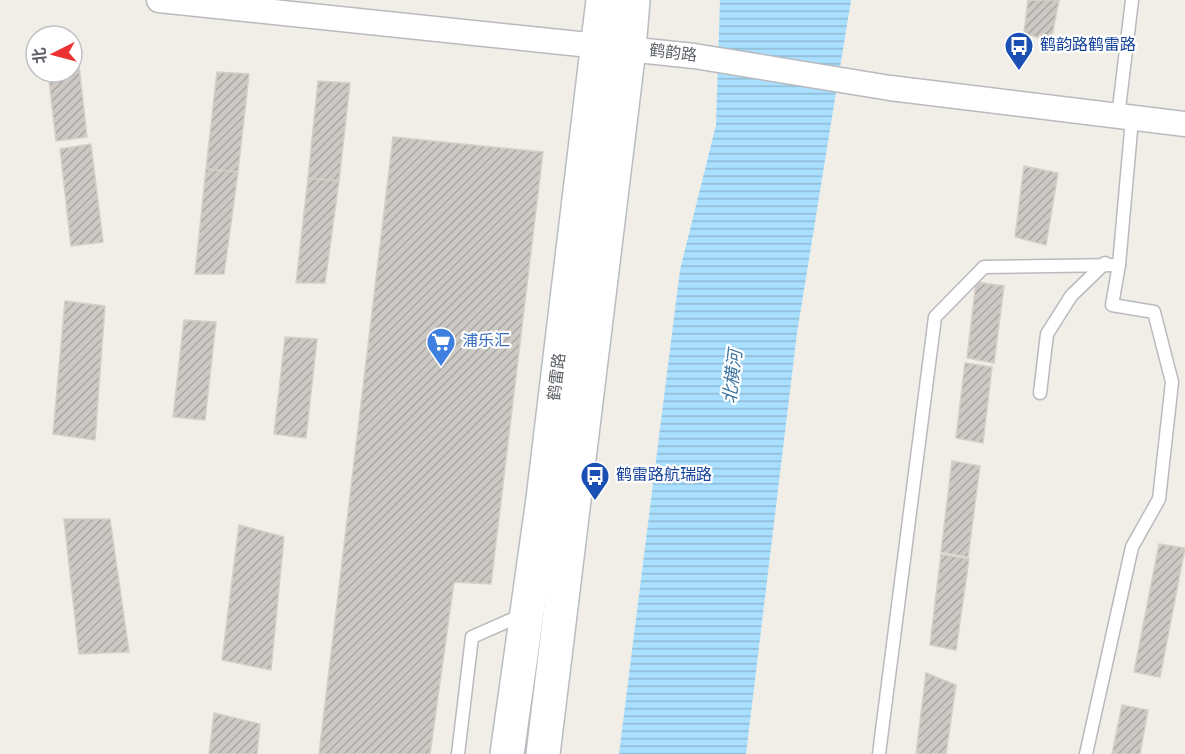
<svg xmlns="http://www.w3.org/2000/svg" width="1185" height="754" font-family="Overpass,'Noto Sans SC',sans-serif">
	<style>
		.water { fill: url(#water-rules) }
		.building { fill: url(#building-hatch); stroke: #d6cfc5; stroke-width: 1.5 }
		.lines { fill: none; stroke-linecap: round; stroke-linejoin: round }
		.lane-casing { stroke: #b8babe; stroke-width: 15 }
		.street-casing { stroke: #b8babe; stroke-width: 27 }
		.secondary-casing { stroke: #b9bcc1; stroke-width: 36 }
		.lane { stroke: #fff; stroke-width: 12 }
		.street { stroke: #fff; stroke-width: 24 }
		.secondary { stroke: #fff; stroke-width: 33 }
		.labels { text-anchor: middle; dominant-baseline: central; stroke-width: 4.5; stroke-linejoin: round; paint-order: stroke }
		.transit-label { font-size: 16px; fill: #164399; stroke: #fff; text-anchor: start }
		.street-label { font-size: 16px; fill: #5f6368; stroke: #fff }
		.shop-label { font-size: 16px; fill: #366cbe; stroke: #fff; text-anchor: start }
		.water-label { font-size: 18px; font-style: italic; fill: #3e76a2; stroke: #fff }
	</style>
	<defs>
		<pattern id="water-rules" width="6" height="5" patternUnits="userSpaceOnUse" patternTransform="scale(1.5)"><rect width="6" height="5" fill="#a9e0ff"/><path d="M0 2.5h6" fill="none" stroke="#8db9d2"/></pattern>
		<pattern id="building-hatch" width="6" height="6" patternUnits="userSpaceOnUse" patternTransform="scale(1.5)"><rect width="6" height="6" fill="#ccc9c4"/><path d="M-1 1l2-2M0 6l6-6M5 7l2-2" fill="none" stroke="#a9a7a3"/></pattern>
	</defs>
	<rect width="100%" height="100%" fill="#f1eee7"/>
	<path class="water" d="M720 0H851L797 333 746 754H619L680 270 716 125Z"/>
	<g class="building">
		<path d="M1028 0H1059L1051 42 1024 33Z"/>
		<path d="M76 39 87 137 56 141 48 72H72V40Z"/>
		<path d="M217 72 249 74 238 172 206 169Z"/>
		<path d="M318 81 350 83 339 181 308 178Z"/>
		<path d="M393 137 543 152 491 584 454 582 430 754H319Z"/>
		<path d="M91 144 103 242 71 246 60 149Z"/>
		<path d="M1024 166 1058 173 1046 245 1015 237Z"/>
		<path d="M206 169 238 172 224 274H195Z"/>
		<path d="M308 178 339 181 325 283H296Z"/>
		<path d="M976 282 1004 286 994 363 967 358Z"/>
		<path d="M65 301 105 306 95 440 53 434Z"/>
		<path d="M184 320 216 322 205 420 173 417Z"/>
		<path d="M285 337 317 339 306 438 274 434Z"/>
		<path d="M965 363 992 367 983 443 956 438Z"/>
		<path d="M952 461 980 466 968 557 941 552Z"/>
		<path d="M64 519H110L129 652 79 654Z"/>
		<path d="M239 525 284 537 271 670 222 660Z"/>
		<path d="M1159 544 1185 548 1160 677 1134 672Z"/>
		<path d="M941 554 969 559 956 650 930 645Z"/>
		<path d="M926 673 956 685 946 754H916Z"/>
		<path d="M1122 705 1148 710 1140 754H1112Z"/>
		<path d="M214 713 260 724 257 754H209Z"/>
	</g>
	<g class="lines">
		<g class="lane-casing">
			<g id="lane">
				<path d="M1118 117 1132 0"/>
				<path d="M1040 393 1047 334 1071 296 1105 263"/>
				<path d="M458 754 472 637 522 615"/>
				<path d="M879 754 935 317 984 267 1119 265"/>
				<path d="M1086 754 1132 547 1159 499 1172 382 1154 312 1112 305 1119 265 1132 119"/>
			</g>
		</g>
		<g class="street-casing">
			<path id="street" d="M159 0 694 56 890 88 1185 124"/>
		</g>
		<g class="secondary-casing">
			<g id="secondary">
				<path d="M507 754 543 499 603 0"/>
				<path d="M543 754 629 49 633 0"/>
			</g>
		</g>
		<use href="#lane" class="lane"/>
		<use href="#street" class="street"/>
		<use href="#secondary" class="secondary"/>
	</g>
	<defs>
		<g id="bus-pin" transform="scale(1.5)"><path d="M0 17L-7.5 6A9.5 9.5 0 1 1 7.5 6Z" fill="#1a4fb4" stroke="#fff"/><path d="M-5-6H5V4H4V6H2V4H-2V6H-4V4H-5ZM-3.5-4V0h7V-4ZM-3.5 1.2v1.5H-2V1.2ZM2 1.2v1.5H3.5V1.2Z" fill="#fff"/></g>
		<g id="supermarket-pin" transform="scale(1.5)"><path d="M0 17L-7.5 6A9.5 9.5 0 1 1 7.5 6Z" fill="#3f7fe0" stroke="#fff"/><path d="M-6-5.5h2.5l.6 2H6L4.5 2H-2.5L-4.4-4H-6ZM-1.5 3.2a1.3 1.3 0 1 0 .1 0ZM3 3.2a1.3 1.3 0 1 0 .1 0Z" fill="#fff"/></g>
	</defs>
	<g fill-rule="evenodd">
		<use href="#bus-pin" x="1019" y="46"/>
		<use href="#supermarket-pin" x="441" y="342"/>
		<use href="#bus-pin" x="595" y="476"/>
	</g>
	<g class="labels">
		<g class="transit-label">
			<text x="1040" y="46">鹤韵路鹤雷路</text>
			<text x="616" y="476">鹤雷路航瑞路</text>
		</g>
		<g class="street-label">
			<text transform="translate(673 54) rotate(7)">鹤韵路</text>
			<text transform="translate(558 377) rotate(-83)">鹤雷路</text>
		</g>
		<g class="shop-label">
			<text x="462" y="342">浦乐汇</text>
		</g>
		<g class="water-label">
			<text transform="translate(734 377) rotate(-83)">北横河</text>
		</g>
	</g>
	<g transform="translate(54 54) rotate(264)"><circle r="28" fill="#ffffff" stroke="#bfc1c3" stroke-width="1.5"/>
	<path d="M0-4.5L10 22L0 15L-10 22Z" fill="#eb3333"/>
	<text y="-9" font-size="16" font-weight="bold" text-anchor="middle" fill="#5f6368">北</text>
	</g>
</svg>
